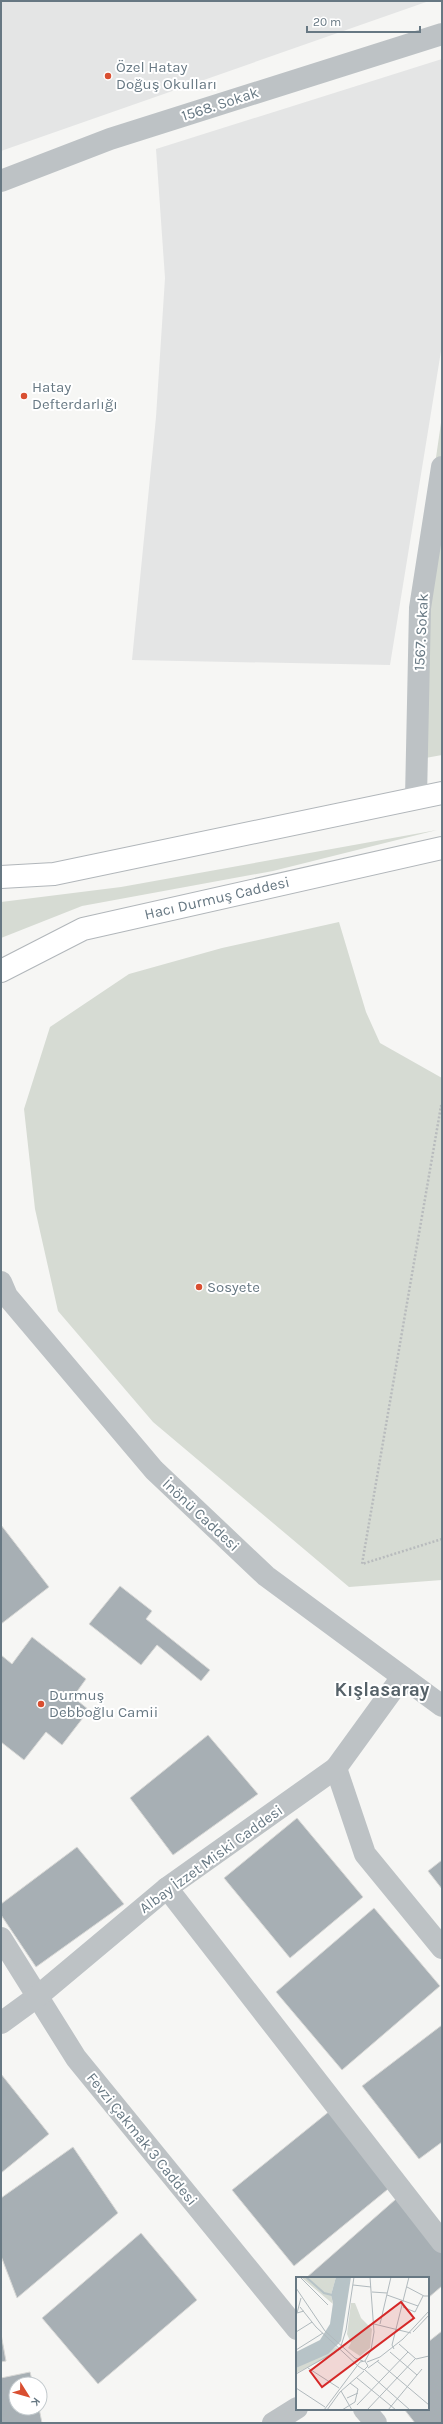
<svg xmlns="http://www.w3.org/2000/svg" width="443" height="2424" font-family="Karla,sans-serif">
	<style>
		.built { fill: #e4e5e5 }
		.green { fill: #d6dbd3 }
		.building { fill: #a7afb4; stroke: #d8d8d6 }
		.lines { fill: none; stroke-linecap: round; stroke-linejoin: round }
		.major-casing { stroke: #b1b6ba; stroke-width: 24 }
		.path { stroke: #b8bbbd; stroke-width: 2.5; stroke-dasharray: 2 2; stroke-linecap: butt }
		.minor { stroke: #bdc2c5; stroke-width: 22 }
		.major { stroke: #fff; stroke-width: 22 }
		.poi-dot { fill: #d94f31; stroke: #fff; stroke-width: 1.5 }
		.labels { text-anchor: middle; dominant-baseline: central; stroke-width: 4; stroke-linejoin: round; paint-order: stroke }
		.poi-label { font-size: 15px; fill: #677883; stroke: #fff; text-anchor: start }
		.street-label { font-size: 15px; fill: #677883; stroke: #fff }
		.district-label { font-size: 19px; font-weight: bold; fill: #556168; stroke: #fff }
		.inset-river { fill: none; stroke: #b7c3c7; stroke-width: 2 }
		.inset-road { fill: none; stroke: #b0b9bd; stroke-width: 1 }
		.view { fill: #d62828; fill-opacity: 0.15; stroke: #d62828; stroke-width: 2 }
		.inset-edge { fill: none; stroke: #677883; stroke-width: 2 }
	</style>
	<rect width="100%" height="100%" fill="#f6f6f4"/>
	<g class="built">
		<path d="M1 1H429L1 151Z"/>
		<path d="M442 59V345L390 665 132 660 156 417 165 278 156 149Z"/>
	</g>
	<g class="green">
		<path d="M442 416V755L409 761 412 623Z"/>
		<path d="M437 830 273 871 82 906 1 938V902L121 887Z"/>
		<path d="M339 922 366 1012 380 1043 442 1078V1580L349 1587 153 1422 58 1311 35 1209 24 1109 50 1027 129 974 222 948Z"/>
	</g>
	<g class="building">
		<path d="M1 1525 49 1587 1 1624Z"/>
		<path d="M120 1586 152 1611 146 1619 210 1670 201 1681 157 1645 141 1665 89 1624Z"/>
		<path d="M32 1637 86 1679 73 1697 89 1710 62 1745 46 1732 24 1760 1 1742V1655L12 1664Z"/>
		<path d="M208 1735 258 1794 173 1855 130 1798Z"/>
		<path d="M297 1818 363 1897 290 1958 224 1878Z"/>
		<path d="M77 1847 124 1904 36 1967 1 1915V1904Z"/>
		<path d="M442 1860V1889L428 1871Z"/>
		<path d="M374 1908 440 1986 342 2070 276 1992Z"/>
		<path d="M442 2025V2142L419 2159 362 2086Z"/>
		<path d="M1 2074 49 2134 1 2173Z"/>
		<path d="M331 2110 393 2185 294 2266 232 2190Z"/>
		<path d="M73 2147 118 2213 17 2298 1 2256V2198Z"/>
		<path d="M396 2199 442 2252V2286L428 2298V2278H306Z"/>
		<path d="M141 2233 197 2300 98 2384 42 2318Z"/>
		<path d="M442 2331V2423H415L404 2409H428V2342Z"/>
		<path d="M1 2334 6 2361 1 2362Z"/>
		<path d="M30 2372 33 2384H16V2408H39L42 2423H1V2378Z"/>
	</g>
	<g class="lines">
		<g class="major-casing">
			<g id="major">
				<path d="M1 877 54 874 442 793"/>
				<path d="M1 971 83 929 442 848"/>
			</g>
		</g>
		<path class="path" d="M442 1107 441 1106 362 1564 442 1539"/>
		<g class="minor">
			<path d="M1 181 110 139 442 34"/>
			<path d="M416 798 420 608 442 467"/>
			<path d="M1 1282 7 1296 154 1470 266 1576 442 1706"/>
			<path d="M336 1768 365 1854 442 1948"/>
			<path d="M167 1888 442 2242"/>
			<path d="M1 1938 76 2058 297 2329"/>
			<path d="M1 2023 38 1996 167 1888 336 1768 402 1677"/>
			<path d="M364 2409 376 2423"/>
			<path d="M273 2423 297 2408"/>
		</g>
		<use href="#major" class="major"/>
	</g>
	<g class="poi-dot">
		<circle cx="108" cy="76" r="4"/>
		<circle cx="24" cy="396" r="4"/>
		<circle cx="199" cy="1287" r="4"/>
		<circle cx="41" cy="1704" r="4"/>
	</g>
	<g class="labels">
		<g class="poi-label">
			<text x="116" y="67">Özel Hatay<tspan x="116" dy="17">Doğuş Okulları</tspan></text>
			<text x="32" y="387">Hatay<tspan x="32" dy="17">Defterdarlığı</tspan></text>
			<text x="207" y="1287">Sosyete</text>
			<text x="49" y="1695">Durmuş<tspan x="49" dy="17">Debboğlu Camii</tspan></text>
		</g>
		<g class="street-label">
			<text transform="translate(220 104) rotate(-18)">1568. Sokak</text>
			<text transform="translate(421 632) rotate(-87)">1567. Sokak</text>
			<text transform="translate(217 898) rotate(-13)">Hacı Durmuş Caddesi</text>
			<text transform="translate(201 1515) rotate(43)">İnönü Caddesi</text>
			<text transform="translate(211 1859) rotate(-36)">Albay İzzet Miski Caddesi</text>
			<text transform="translate(142 2139) rotate(51)">Fevzi Çakmak 3 Caddesi</text>
		</g>
		<g class="district-label">
			<text x="382" y="1690">Kışlasaray</text>
		</g>
	</g>
	<g transform="translate(296 2277)">
		<rect width="133" height="133" fill="#f6f6f4"/>
		<path d="M5 0H40L35 18 37 27ZM55 26H59L65 41 76 52 74 71 64 79 52 71 55 66 51 57ZM40 70 43 73 38 77 0 96V91Z" fill="#d6dbd3"/>
		<path d="M40 0H55L45 64 32 77 0 91V75L24 63 34 47 37 26 35 18Z" fill="#b7c3c7"/>
		<path class="inset-river" d="M10 0 28 16 36 18"/>
		<path class="inset-road" d="M4 0 32 28M57 8 75 10M111 10 128 19H133M0 11 29 54 59 81 67 84M76 15 91 16M91 18 122 29M5 21 1 36 8 34M4 30 20 50 62 89M107 30 119 35 127 19M78 47 115 56M84 47 95 0M0 55 16 45M117 55 133 38M103 67 120 82 133 79M45 69 50 53 58 0M98 72 96 68 113 0M0 73 27 56M94 75 121 98M69 84 75 73 78 55 74 0M81 84 133 128M71 85 84 80 107 62 133 34M12 91 43 111M72 91 83 83M69 93 114 133M0 97 44 72M61 101 100 133M54 106 62 112 59 125M0 111 29 130M45 114 56 133M51 121 62 116M61 128 112 75M28 133 64 85 69 84 72 89 68 93 62 89M31 133 44 115 68 94M46 133 59 125M71 133 119 82M92 133 126 92"/>
		<path class="view" d="M105 25 118 41 26 110 14 94Z"/>
		<rect width="133" height="133" class="inset-edge"/>
	</g>
	<rect width="443" height="2424" fill="none" stroke="#677883" stroke-width="4"/>
	<g transform="translate(28 2396) rotate(127)"><circle r="19" fill="#ffffff" stroke="#c2c9cd"/>
	<path d="M0-3L7 15L0 10L-7 15Z" fill="#d94f31"/>
	<text y="-6" font-size="11" font-weight="bold" text-anchor="middle" fill="#677883">K</text>
	</g>
	<path d="M307 26v6h113v-6" fill="none" stroke="#677883" stroke-width="2"/>
	<text x="313" y="26" font-size="12" fill="#677883" stroke="#ffffff" stroke-width="3" paint-order="stroke">20 m</text>
</svg>
